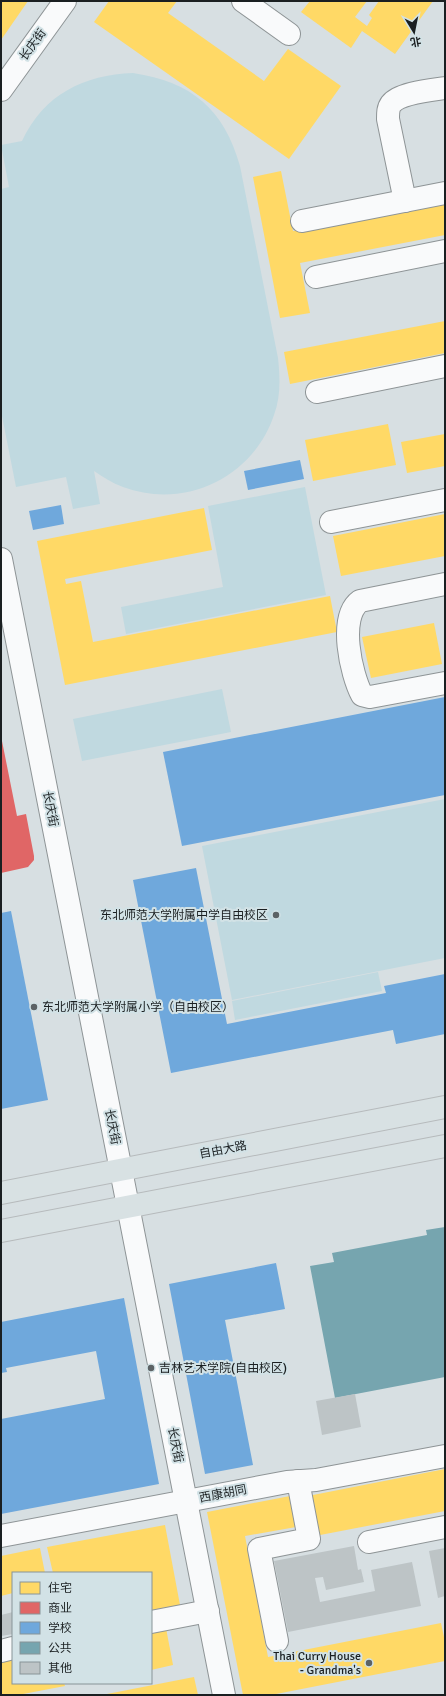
<svg xmlns="http://www.w3.org/2000/svg" width="446" height="1696" font-family="Signika,'Noto Sans SC',sans-serif">
	<style>
		.green { fill: #c0d9e0 }
		.homes { fill: #ffd966 }
		.shops { fill: #e06666 }
		.schools { fill: #6fa8dc }
		.public { fill: #76a5af }
		.building { fill: #bdc4c6 }
		.lines { fill: none; stroke-linecap: round; stroke-linejoin: round }
		.minor-casing { stroke: #8e9496; stroke-width: 24 }
		.major-casing { stroke: #b6babc; stroke-width: 24 }
		.minor { stroke: #f9fafb; stroke-width: 22 }
		.major { stroke: #d8e1e3; stroke-width: 22 }
		.poi-dot { fill: #5c6265; stroke: #d2e2e6; stroke-width: 1.5 }
		.labels { text-anchor: middle; dominant-baseline: central; stroke-width: 4; stroke-linejoin: round; paint-order: stroke }
		.street-label { font-size: 12px; fill: #1a1f21; stroke: #d2e2e6 }
		.poi-label { font-size: 12px; fill: #1a1f21; stroke: #d2e2e6; text-anchor: end }
	</style>
	<rect width="100%" height="100%" fill="#d7dfe2"/>
	<g class="green">
		<path d="M133 73C192 82 224 109 240 166L278 358C280 377 281 396 274 415 253 478 184 510 123 487 112 483 103 477 94 471L100 504 73 509 66 477 16 487 1 411V189L9 187 1 145 22 141C44 94 84 75 133 73Z"/>
		<path d="M305 487 326 595 126 634 121 607 223 587 208 506Z"/>
		<path d="M222 689 231 732 82 761 73 719Z"/>
		<path d="M445 799V958L232 1000 202 846Z"/>
		<path d="M378 972 382 991 235 1020 232 1001Z"/>
	</g>
	<g class="homes">
		<path d="M1 1H28L1 40Z"/>
		<path d="M109 1H177L168 13 264 81 288 49 341 86 289 159 94 22Z"/>
		<path d="M310 1H367L355 17 367 26 372 18 369 15 379 1H433L395 54 362 31 351 48 301 12Z"/>
		<path d="M281 171 293 231 445 201V235L300 263 310 313 280 318 253 177Z"/>
		<path d="M445 321V353L290 384 284 352Z"/>
		<path d="M388 424 396 465 313 481 305 440Z"/>
		<path d="M445 434V466L407 473 401 442Z"/>
		<path d="M204 508 212 550 65 579 66 584 81 581 93 642 330 596 337 632 65 685 37 541Z"/>
		<path d="M445 514V556L341 576 333 536Z"/>
		<path d="M434 623 442 664 371 678 362 637Z"/>
		<path d="M445 1469V1511L315 1536 308 1496Z"/>
		<path d="M290 1496 296 1527 245 1536 268 1657 441 1623 445 1642V1661L271 1695H243L207 1512Z"/>
		<path d="M165 1525 180 1605 151 1610V1573H53L47 1547Z"/>
		<path d="M40 1548 45 1573H13V1593L1 1596V1556Z"/>
		<path d="M166 1628 173 1665 151 1670V1631Z"/>
		<path d="M13 1657V1683H64L65 1686 18 1695H1V1659Z"/>
		<path d="M194 1677 198 1695H107V1694Z"/>
	</g>
	<path class="shops" d="M1 736 17 816 26 814 34 856V860L28 867 1 873Z"/>
	<g class="schools">
		<path d="M300 460 304 479 248 490 244 471Z"/>
		<path d="M61 505 64 524 33 530 29 511Z"/>
		<path d="M445 697V795L182 846 163 752Z"/>
		<path d="M196 868 227 1024 386 993 384 986 445 974V1034L396 1044 393 1030 171 1073 133 880Z"/>
		<path d="M11 911 48 1100 1 1109V913Z"/>
		<path d="M276 1263 285 1309 225 1320 253 1465 205 1474 169 1284Z"/>
		<path d="M124 1298 159 1484 1 1514V1419L105 1399 96 1351 6 1368 7 1372 1 1373V1322Z"/>
	</g>
	<path class="public" d="M445 1227V1377L335 1398 310 1266 334 1262 332 1253 427 1235 426 1230Z"/>
	<g class="building">
		<path d="M355 1394 361 1427 322 1435 316 1401Z"/>
		<path d="M354 1546 358 1570 361 1569 364 1582 326 1590 323 1577 315 1578 320 1602 375 1591 371 1570 412 1562 421 1606 288 1632 274 1561Z"/>
		<path d="M445 1548V1596L438 1598 429 1551Z"/>
		<path d="M13 1612V1634L1 1636V1615Z"/>
	</g>
	<g class="lines">
		<g class="minor-casing">
			<g id="minor">
				<path d="M243 1 289 34"/>
				<path d="M1 90 65 1"/>
				<path d="M405 201 388 119C388 113 388 108 391 104 399 93 432 90 445 88"/>
				<path d="M302 221 445 193"/>
				<path d="M316 277 445 251"/>
				<path d="M317 392 445 366"/>
				<path d="M331 522 445 500"/>
				<path d="M1 559 224 1695"/>
				<path d="M445 584 360 601C338 617 351 674 362 695L370 697 445 683"/>
				<path d="M1 1536 287 1482 316 1480 445 1456"/>
				<path d="M369 1542 445 1527"/>
				<path d="M151 1622 208 1611"/>
				<path d="M277 1641 259 1549 309 1539 298 1481"/>
				<path d="M1 1651 13 1648"/>
			</g>
		</g>
		<g class="major-casing">
			<g id="major">
				<path d="M1 1193 445 1107"/>
				<path d="M1 1231 445 1146"/>
			</g>
		</g>
		<use href="#minor" class="minor"/>
		<use href="#major" class="major"/>
	</g>
	<g class="poi-dot">
		<circle cx="276" cy="915" r="4"/>
		<circle cx="34" cy="1007" r="4"/>
		<circle cx="151" cy="1368" r="4"/>
		<circle cx="369" cy="1663" r="4"/>
	</g>
	<g class="labels">
		<g class="street-label">
			<text transform="translate(33 45) rotate(-54)">长庆街</text>
			<text transform="translate(50 809) rotate(79)">长庆街</text>
			<text transform="translate(112 1127) rotate(79)">长庆街</text>
			<text transform="translate(223 1150) rotate(-11)">自由大路</text>
			<text transform="translate(175 1445) rotate(79)">长庆街</text>
			<text transform="translate(223 1494) rotate(-11)">西康胡同</text>
		</g>
		<g class="poi-label">
			<text x="268" y="915">东北师范大学附属中学自由校区</text>
			<text x="42" y="1007" text-anchor="start">东北师范大学附属小学（自由校区）</text>
			<text x="159" y="1368" text-anchor="start">吉林艺术学院(自由校区)</text>
			<text x="361" y="1656">Thai Curry House<tspan x="361" dy="14">- Grandma's</tspan></text>
		</g>
	</g>
	<rect width="446" height="1696" fill="none" stroke="#1a1f21" stroke-width="4"/>
	<rect x="12" y="1572" width="140" height="112" fill="#d2e2e6" stroke="#889497"/>
	<rect x="20" y="1582" width="20" height="12" fill="#ffd966" stroke="#889497"/>
	<text x="48" y="1592" font-size="12" fill="#1a1f21">住宅</text>
	<rect x="20" y="1602" width="20" height="12" fill="#e06666" stroke="#889497"/>
	<text x="48" y="1612" font-size="12" fill="#1a1f21">商业</text>
	<rect x="20" y="1622" width="20" height="12" fill="#6fa8dc" stroke="#889497"/>
	<text x="48" y="1632" font-size="12" fill="#1a1f21">学校</text>
	<rect x="20" y="1642" width="20" height="12" fill="#76a5af" stroke="#889497"/>
	<text x="48" y="1652" font-size="12" fill="#1a1f21">公共</text>
	<rect x="20" y="1662" width="20" height="12" fill="#bdc4c6" stroke="#889497"/>
	<text x="48" y="1672" font-size="12" fill="#1a1f21">其他</text>
	<g transform="translate(414 32) rotate(170)" stroke="#d2e2e6" stroke-width="3" paint-order="stroke">
	<path d="M0-3L7 15L0 10L-7 15Z" fill="#1a1f21"/>
	<text y="-6" font-size="11" font-weight="bold" text-anchor="middle" fill="#1a1f21">北</text>
	</g>
</svg>
